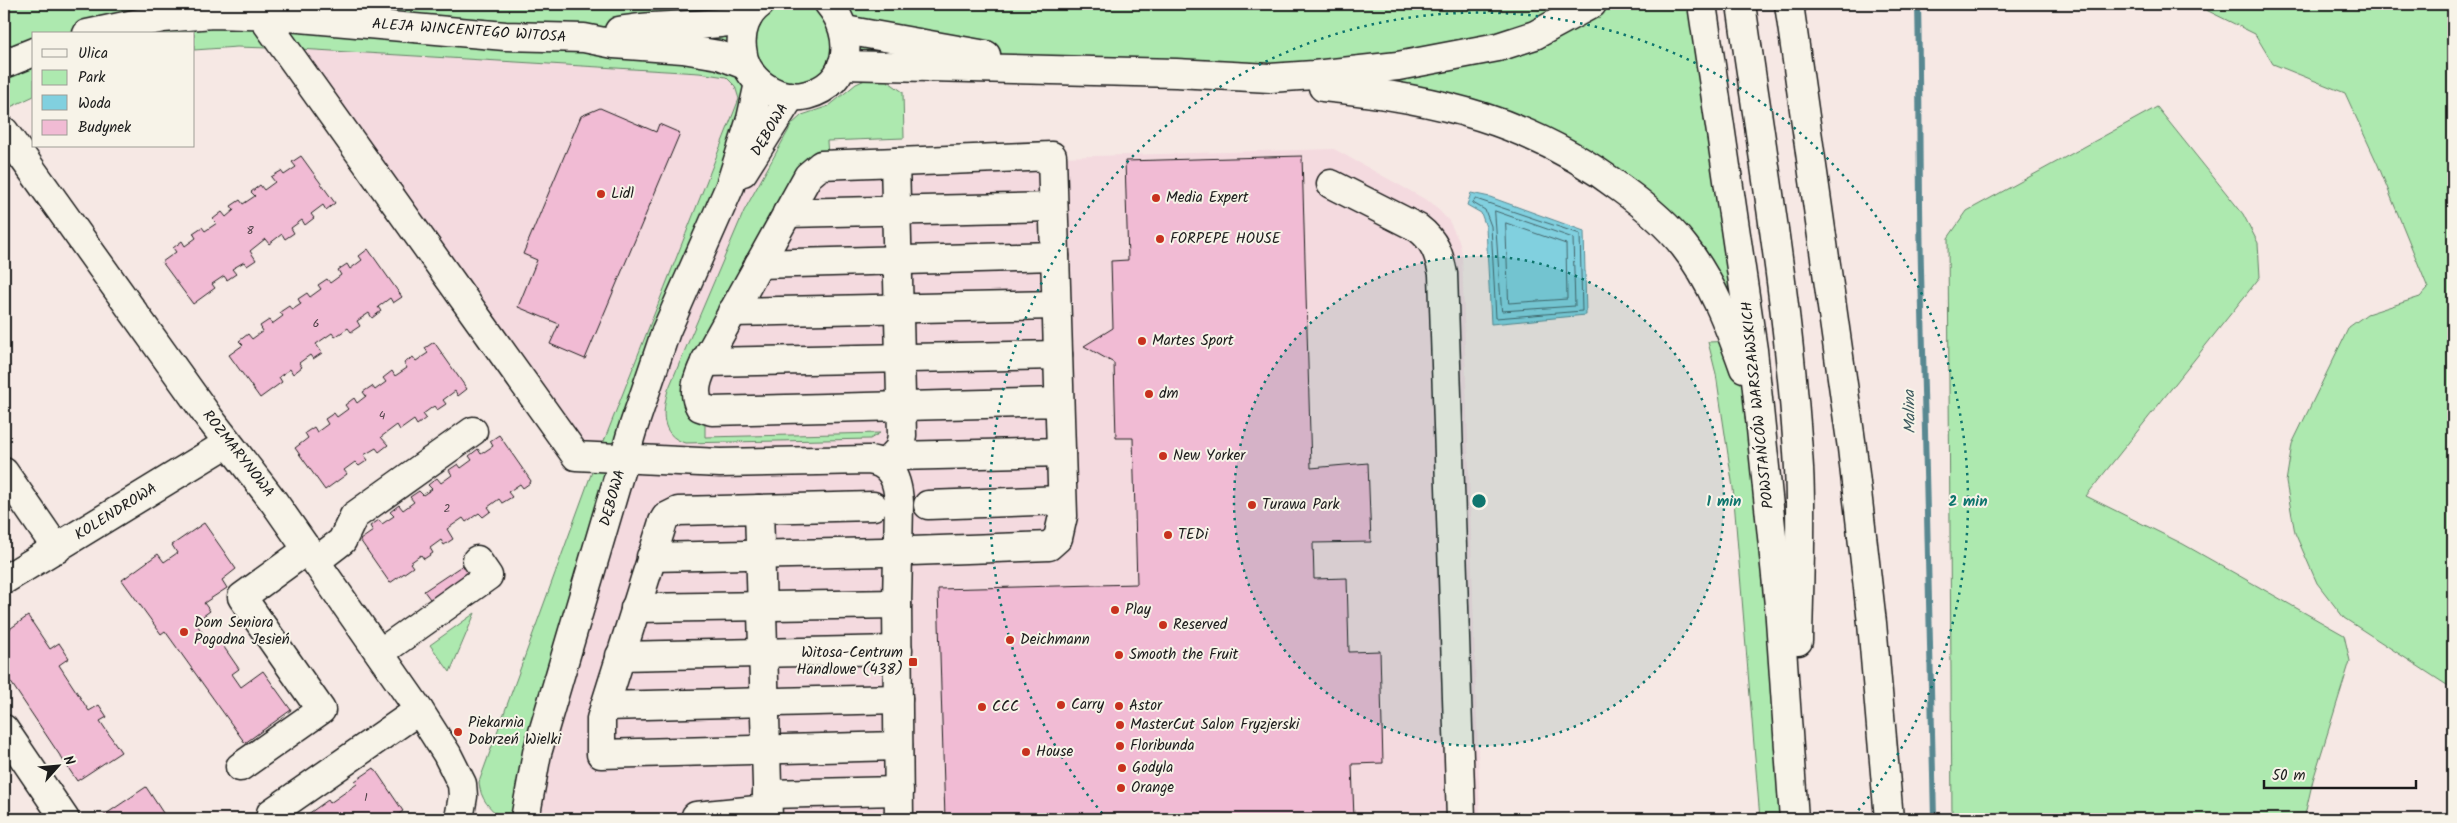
<svg xmlns="http://www.w3.org/2000/svg" width="2457" height="823" font-family="Kalam,sans-serif">
	<style>
		.built { fill: #f4dadf }
		.green { fill: #ade9af; stroke: #648266 }
		.water { fill: #81d0df; stroke: #598891 }
		.lines { fill: none; stroke-linecap: round; stroke-linejoin: round }
		.shore { stroke: #44646a; stroke-width: 1 }
		.stream { stroke: #598891; stroke-width: 6 }
		.building { fill: #f1bbd4; stroke: #1c1c1c }
		.minor-casing { stroke: #1c1c1c; stroke-width: 31 }
		.major-casing { stroke: #1c1c1c; stroke-width: 31 }
		.minor { stroke: #f7f3e8; stroke-width: 28 }
		.major { stroke: #f7f3e8; stroke-width: 28 }
		.ring { fill: none; stroke: #0f766e; stroke-width: 2.5; stroke-dasharray: 2.5 5 }
		.poi-dot { fill: #c8321e; stroke: #f7f3e8; stroke-width: 2 }
		.labels { text-anchor: middle; dominant-baseline: central; stroke-width: 4; stroke-linejoin: round; paint-order: stroke }
		.number-label { font-size: 12px; fill: #51444a }
		.street-label { font-size: 15px; fill: #1c1c1c; stroke: #f7f3e8 }
		.poi-label { font-size: 15px; fill: #1c1c1c; stroke: #f7f3e8; text-anchor: start }
		.water-label { font-size: 16px; font-style: italic; fill: #3f5b60; stroke: #f7f3e8 }
		.centre { fill: #0f766e; stroke: #f7f3e8; stroke-width: 2.5 }
		.ring-label { font-size: 15px; text-anchor: middle; font-weight: bold; fill: #0f766e; stroke: #f7f3e8; stroke-width: 4; stroke-linejoin: round; paint-order: stroke }
	</style>
	<rect width="100%" height="100%" fill="#f6e8e4"/>
	<filter id="ink" filterUnits="userSpaceOnUse"><feTurbulence type="fractalNoise" baseFrequency=".02" numOctaves="2"/><feDisplacementMap in="SourceGraphic" scale="10" xChannelSelector="R" yChannelSelector="G"/><feConvolveMatrix kernelMatrix="1 2 1 2 8 2 1 2 1" color-interpolation-filters="sRGB"/></filter>
	<g filter="url(#ink)">
		<g class="built">
			<path d="M299 49 699 73 726 77 735 86 739 99 593 469Z"/>
			<path d="M1334 149 1432 203 1449 221 1459 241 1462 253 1480 819H546L526 806 624 459 748 166Z"/>
		</g>
		<g class="green">
			<path d="M4 4H1702L1794 819H1760L1733 488 1716 374 1708 342 1734 341 1708 284 1581 161 1364 91 842 65 821 89 759 84 514 819H504C490 810 480 799 479 782L593 469 739 99 735 86 726 77 699 73 299 49 237 47 194 50V34H34V50L4 52Z"/>
			<path d="M2194 4H2453V689L2344 618 2317 583 2295 533 2286 482 2292 444 2349 327 2367 314 2420 297 2428 288 2378 165 2345 93 2273 64 2255 34Z"/>
			<path d="M34 53V96L4 110V76Z"/>
			<path d="M883 78 903 92 904 138 827 141 828 156 685 396C682 413 688 420 705 423V437L880 433 870 439 685 443C660 435 662 412 668 390L744 211 792 124 802 115 829 106 856 84 865 80Z"/>
			<path d="M2157 107 2243 214 2258 243 2260 277 2086 496 2183 544 2344 635 2350 661 2313 780 2304 819H1952L1948 238 1967 211Z"/>
			<path d="M475 613 450 672 430 645Z"/>
		</g>
		<path class="water" d="M1471 193 1490 197 1584 231 1586 315 1491 324 1486 227 1481 213 1467 205Z"/>
		<g class="lines">
			<g class="shore">
				<path d="M1476 199 1580 234 1582 311 1496 318 1491 226 1485 210 1473 203Z"/>
				<path d="M1495 211 1573 238 1575 306 1502 311Z"/>
				<path d="M1506 223 1566 244 1567 299 1509 303Z"/>
			</g>
			<path class="stream" d="M1918 4C1920 93 1919 181 1921 270 1925 453 1931 636 1934 819"/>
		</g>
		<g class="building">
			<path d="M600 108 656 132 659 124 680 133 585 359 550 344 559 324 518 307 537 260 523 254 581 116Z"/>
			<path d="M301 156 335 203 326 210 323 205 311 214 314 218 305 225 302 220 291 228 294 233 285 239 282 234 269 244 265 239 250 251 256 260 247 266 244 262 232 269 236 274 227 280 224 276 212 284 215 288 193 304 162 262 176 252 173 248 182 241 185 246 196 238 193 233 202 227 205 231 217 223 213 219 222 212 226 217 234 210 231 206 240 200 243 204 255 196 251 192 260 185 264 190 275 182 271 177 281 171 284 175 296 167 292 162Z"/>
			<path d="M1302 156 1311 468 1368 463 1371 542 1313 543 1314 579 1347 578 1349 652 1380 651 1383 763 1352 764 1354 819H945L938 589 1137 584 1133 438H1116L1114 363 1084 346 1113 328 1111 261 1128 260 1125 161Z"/>
			<path d="M368 249 402 297 393 303 390 298 378 307 381 311 372 318 369 313 357 321 360 326 351 332 348 328 335 337 332 333 316 344 322 353 313 359 310 355 299 363 302 367 293 374 290 369 279 377 282 382 260 398 229 355 243 345 239 341 248 334 252 339 263 331 260 326 269 320 272 324 283 316 280 312 289 306 292 310 301 304 298 299 307 293 310 297 321 289 318 285 327 279 330 283 341 275 338 270 347 264 350 269 362 260 359 256Z"/>
			<path d="M434 342 467 389 458 396 455 391 443 400 446 404 437 410 434 406 423 414 426 418 417 425 414 420 400 430 397 425 381 437 388 445 379 452 376 448 364 455 368 460 359 466 355 462 344 470 347 474 325 490 295 448 308 438 305 433 314 427 317 432 328 424 325 419 334 413 337 417 348 409 345 405 354 398 357 403 366 396 363 392 372 386 375 390 386 382 383 378 392 371 395 376 407 368 404 363 413 357 416 361 428 353 425 348Z"/>
			<path d="M499 435 531 481 530 483 523 488 520 484 508 492 512 497 502 503 499 499 488 507 491 511 483 517 479 513 466 522 463 518 447 529 453 539 444 545 441 540 430 548 433 553 424 559 421 555 410 563 413 567 390 583 360 540 373 531 370 526 379 520 382 524 394 516 390 512 399 505 403 510 414 502 410 497 419 491 423 495 432 489 428 485 437 478 441 483 452 475 449 470 458 464 461 468 472 460 469 456 478 449 481 454 493 446 490 441Z"/>
			<path d="M204 523 236 569 222 580 227 588 204 603 210 611 195 622 209 642 217 637 239 669 232 674 241 687 263 671 291 710 245 743 165 631 161 634 122 580 158 554 164 562 177 553 172 545Z"/>
			<path d="M469 561 477 572 433 603 424 591Z"/>
			<path d="M28 616 50 649 59 643 69 658 59 665 89 711 99 705 107 717 100 721 121 752 77 781 4 672V633Z"/>
			<path d="M374 768 403 811 392 819H305L304 817 328 800 330 803 357 784 355 781Z"/>
			<path d="M146 787 167 819H105L103 816Z"/>
		</g>
		<g class="lines">
			<g class="minor-casing">
				<g id="minor">
					<path d="M760 4C746 14 740 32 742 48 744 79 776 103 807 95 852 83 855 35 829 4"/>
					<path d="M1789 4 1852 448 1872 623 1889 819"/>
					<path d="M261 15 576 456 720 463 868 460C892 462 898 481 899 503L897 604 899 819"/>
					<path d="M619 31C661 23 705 28 747 19"/>
					<path d="M87 34 163 18 213 14 277 16 505 36 584 38 614 44 683 49 719 55 745 65"/>
					<path d="M4 64 34 52"/>
					<path d="M4 131 210 419 274 502 419 710 447 754 462 784 463 796 459 819"/>
					<path d="M743 172 791 96"/>
					<path d="M1331 184 1418 228C1435 241 1439 254 1443 274L1461 819"/>
					<path d="M787 213 1053 207"/>
					<path d="M759 264 1055 256"/>
					<path d="M732 312 1056 305"/>
					<path d="M705 362 1058 355"/>
					<path d="M895 456 1061 452"/>
					<path d="M885 464 900 448 902 435 895 162"/>
					<path d="M4 472 57 549"/>
					<path d="M928 505 1062 500"/>
					<path d="M873 506 678 511 666 517 663 522 601 719V754L898 746"/>
					<path d="M759 509 768 819"/>
					<path d="M651 557 883 552 1049 546 1058 538 1063 516 1052 156 821 165 808 176 706 360C699 375 691 391 700 407L712 411 1059 402"/>
					<path d="M316 561 342 541 354 516 473 431"/>
					<path d="M4 580 228 443"/>
					<path d="M635 608 897 604"/>
					<path d="M380 653 488 576 477 560"/>
					<path d="M620 656 898 650"/>
					<path d="M605 706 898 699"/>
					<path d="M4 729 65 819"/>
					<path d="M240 767 321 710 242 597 308 549"/>
					<path d="M767 794 899 791"/>
					<path d="M275 819 271 813 419 710"/>
					<path d="M525 819 537 753 632 431 666 331 730 186 751 119 759 83"/>
					<path d="M696 819V816L767 809"/>
				</g>
			</g>
			<g class="major-casing">
				<g id="major">
					<path d="M1702 4 1753 350 1779 605 1794 819"/>
					<path d="M1741 4C1763 158 1790 312 1799 468 1802 526 1799 584 1798 641"/>
					<path d="M845 30 986 55"/>
					<path d="M842 65 1176 73 1270 78 1314 75 1398 66 1498 47 1535 35 1592 4"/>
					<path d="M1323 87C1435 98 1531 120 1623 190 1645 206 1667 224 1684 246 1712 281 1729 326 1744 368"/>
				</g>
			</g>
			<use href="#minor" class="minor"/>
			<use href="#major" class="major"/>
		</g>
	</g>
	<circle cx="1479" cy="501" r="245" fill="#0f766e" fill-opacity=".12"/>
	<g class="ring">
		<circle cx="1479" cy="501" r="245"/>
		<path d="M1107 819A489 489 0 1 1 1851 819"/>
	</g>
	<g class="poi-dot">
		<circle cx="601" cy="194" r="5"/>
		<circle cx="1156" cy="198" r="5"/>
		<circle cx="1160" cy="239" r="5"/>
		<circle cx="1142" cy="341" r="5"/>
		<circle cx="1149" cy="394" r="5"/>
		<circle cx="1163" cy="456" r="5"/>
		<circle cx="1252" cy="505" r="5"/>
		<circle cx="1168" cy="535" r="5"/>
		<circle cx="1115" cy="610" r="5"/>
		<circle cx="1163" cy="625" r="5"/>
		<circle cx="184" cy="632" r="5"/>
		<circle cx="1010" cy="640" r="5"/>
		<circle cx="1119" cy="655" r="5"/>
		<rect x="908" y="657" width="10" height="10" rx="2.5"/>
		<circle cx="1061" cy="705" r="5"/>
		<circle cx="1119" cy="706" r="5"/>
		<circle cx="982" cy="707" r="5"/>
		<circle cx="1120" cy="725" r="5"/>
		<circle cx="458" cy="732" r="5"/>
		<circle cx="1120" cy="746" r="5"/>
		<circle cx="1026" cy="752" r="5"/>
		<circle cx="1122" cy="768" r="5"/>
		<circle cx="1121" cy="788" r="5"/>
	</g>
	<g class="labels">
		<g class="number-label">
			<text x="250" y="230">8</text>
			<text x="316" y="323">6</text>
			<text x="382" y="415">4</text>
			<text x="447" y="508">2</text>
			<text x="366" y="797">1</text>
		</g>
		<g class="street-label">
			<text transform="translate(469 31) rotate(4)">ALEJA WINCENTEGO WITOSA</text>
			<text transform="translate(770 130) rotate(-59)">DĘBOWA</text>
			<text transform="translate(1758 405) rotate(-96)">POWSTAŃCÓW WARSZAWSKICH</text>
			<text transform="translate(238 454) rotate(52)">ROZMARYNOWA</text>
			<text transform="translate(613 498) rotate(-74)">DĘBOWA</text>
			<text transform="translate(116 512) rotate(-32)">KOLENDROWA</text>
		</g>
		<g class="poi-label">
			<text x="611" y="194">Lidl</text>
			<text x="1166" y="198">Media Expert</text>
			<text x="1170" y="239">FORPEPE HOUSE</text>
			<text x="1152" y="341">Martes Sport</text>
			<text x="1159" y="394">dm</text>
			<text x="1173" y="456">New Yorker</text>
			<text x="1262" y="505">Turawa Park</text>
			<text x="1178" y="535">TEDi</text>
			<text x="1125" y="610">Play</text>
			<text x="194" y="623">Dom Seniora<tspan x="194" dy="17">Pogodna Jesień</tspan></text>
			<text x="1173" y="625">Reserved</text>
			<text x="1020" y="640">Deichmann</text>
			<text x="903" y="653" text-anchor="end">Witosa-Centrum<tspan x="903" dy="17">Handlowe (438)</tspan></text>
			<text x="1129" y="655">Smooth the Fruit</text>
			<text x="1071" y="705">Carry</text>
			<text x="1129" y="706">Astor</text>
			<text x="992" y="707">CCC</text>
			<text x="468" y="723">Piekarnia<tspan x="468" dy="17">Dobrzeń Wielki</tspan></text>
			<text x="1130" y="725">MasterCut Salon Fryzjerski</text>
			<text x="1130" y="746">Floribunda</text>
			<text x="1036" y="752">House</text>
			<text x="1132" y="768">Godyla</text>
			<text x="1131" y="788">Orange</text>
		</g>
		<g class="water-label">
			<text transform="translate(1910 412) rotate(-91)">Malina</text>
		</g>
	</g>
	<circle cx="1479" cy="501" r="8" class="centre"/>
	<g class="ring-label">
		<text x="1724" y="506">1 min</text>
		<text x="1968" y="506">2 min</text>
	</g>
	<rect width="2457" height="823" fill="none" stroke="#f7f3e8" stroke-width="20"/>
	<rect x="10" y="10" width="2437" height="803" fill="none" stroke="#1c1c1c" stroke-width="2" filter="url(#ink)"/>
	<rect x="32" y="32" width="162" height="115" fill="#f7f3e8" stroke="#9f9d96"/>
	<rect x="42" y="49" width="25" height="8" fill="#f7f3e8" stroke="#9f9d96"/>
	<text x="78" y="58" font-size="15" fill="#1c1c1c">Ulica</text>
	<rect x="42" y="70" width="25" height="15" fill="#ade9af" stroke="#9f9d96"/>
	<text x="78" y="82" font-size="15" fill="#1c1c1c">Park</text>
	<rect x="42" y="95" width="25" height="15" fill="#81d0df" stroke="#9f9d96"/>
	<text x="78" y="108" font-size="15" fill="#1c1c1c">Woda</text>
	<rect x="42" y="120" width="25" height="15" fill="#f1bbd4" stroke="#9f9d96"/>
	<text x="78" y="132" font-size="15" fill="#1c1c1c">Budynek</text>
	<g transform="translate(58 766) rotate(63)" stroke="#f7f3e8" stroke-width="4" paint-order="stroke">
	<path d="M0-4L9 19L0 12L-9 19Z" fill="#1c1c1c"/>
	<text y="-8" font-size="14" font-weight="bold" text-anchor="middle" fill="#1c1c1c">N</text>
	</g>
	<path d="M2264 780v8h152v-8" fill="none" stroke="#1c1c1c" stroke-width="2.5"/>
	<text x="2272" y="780" font-size="15" fill="#1c1c1c" stroke="#f7f3e8" stroke-width="4" paint-order="stroke">50 m</text>
</svg>
